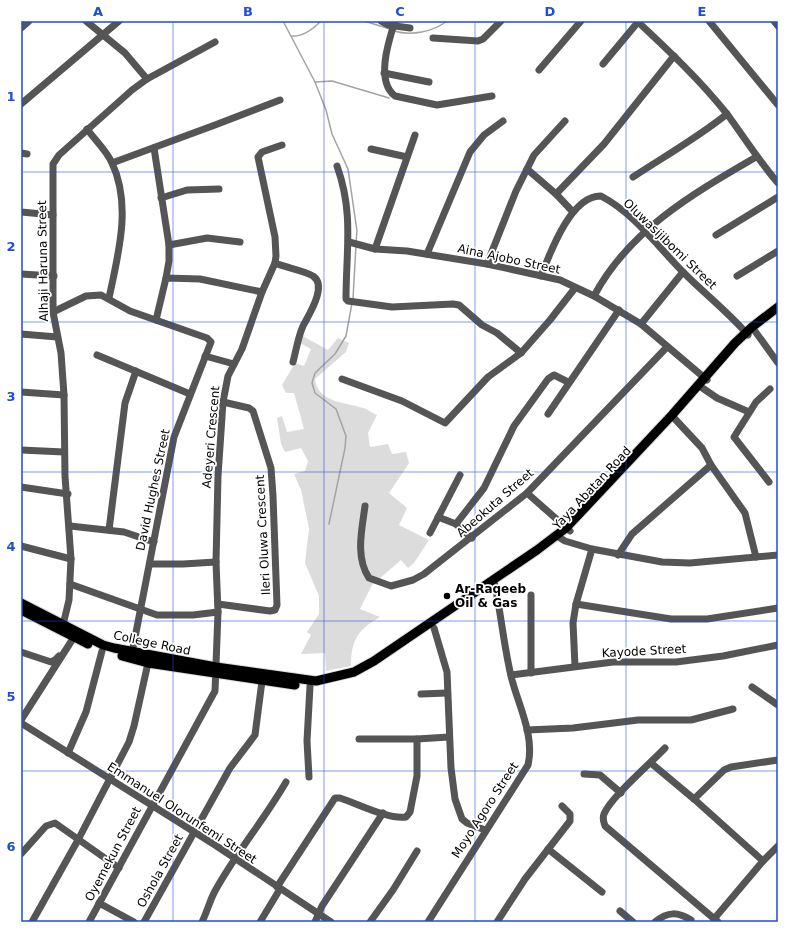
<svg xmlns="http://www.w3.org/2000/svg" width="799" height="943" font-family="'DejaVu Sans',sans-serif">
	<style>
		.green { fill: #dcdcdc }
		.lines { fill: none; stroke-linecap: round; stroke-linejoin: round }
		.stream { stroke: #a3a3a3; stroke-width: 1.5 }
		.major-casing { stroke: #dbdbdb; stroke-width: 11 }
		.minor { stroke: #555; stroke-width: 7 }
		.major { stroke: #000; stroke-width: 9 }
		.grid { fill: none; stroke: #1d4ed8; stroke-width: 1; stroke-opacity: 0.55 }
		.poi-dot { fill: #000; stroke: #fff; stroke-width: 1.5 }
		.labels { text-anchor: middle; dominant-baseline: central; stroke-width: 3.5; stroke-linejoin: round; paint-order: stroke }
		.street-label { font-size: 12px; fill: #000; stroke: #fff }
		.poi-label { font-size: 12px; font-weight: bold; fill: #000; stroke: #fff; text-anchor: start }
		.neatline { fill: none; stroke: #1d4ed8; stroke-width: 1.5 }
		.grid-label { font-size: 13px; text-anchor: middle; font-weight: bold; fill: #1d4ed8 }
	</style>
	<rect width="100%" height="100%" fill="#fff"/>
	<path class="green" d="M301 335 328 350 338 338 349 343 346 352 315 379C318 403 345 402 363 408 368 409 372 413 377 415L368 433 370 447 388 444 392 454 406 452 409 463 389 493 407 508 399 525 429 540 414 563 408 568 401 560 372 585 360 609 380 617C357 630 351 641 351 666L326 671 325 653 301 654 311 635 307 632 319 614V596L305 563 309 528 301 490 294 474 305 471 308 461 301 448 285 452 281 444 277 418 282 416 287 432 304 429 294 393H286L282 385 295 363 304 366 311 349 298 342Z"/>
	<g class="lines">
		<g class="stream">
			<path d="M283 21 315 82 326 110 332 134 348 169 357 231 356 242"/>
			<path d="M364 21 390 29"/>
			<path d="M394 31C411 36 433 32 447 21"/>
			<path d="M292 36C303 37 314 28 321 21"/>
			<path d="M315 82 332 81 389 98"/>
			<path d="M353 299 356 245"/>
			<path d="M329 524 345 448 346 436 336 409 315 393 312 383 315 373 335 354 346 336 352 303"/>
		</g>
		<g class="major-casing">
			<g id="major">
				<path d="M21 603 103 645 114 648 216 667 316 681 354 672 374 661 537 550 566 528 672 415 735 343 752 327 778 307"/>
				<path d="M21 610 88 644"/>
				<path d="M122 656 148 663 295 685"/>
			</g>
		</g>
		<g class="minor">
			<path d="M86 21 125 53 147 79"/>
			<path d="M381 21 388 25 410 28"/>
			<path d="M395 21C389 40 375 81 395 96L437 105 492 96"/>
			<path d="M637 21C668 50 700 80 727 114 744 137 759 161 778 183"/>
			<path d="M709 21 778 105"/>
			<path d="M774 21 778 26"/>
			<path d="M21 28 29 21"/>
			<path d="M433 38 478 41 483 39 501 21"/>
			<path d="M603 64 638 22"/>
			<path d="M539 70 581 21"/>
			<path d="M384 73 429 82"/>
			<path d="M21 104 119 21"/>
			<path d="M87 129C95 140 107 151 112 163 132 205 118 255 109 298"/>
			<path d="M154 148 169 245V261L166 278"/>
			<path d="M371 149 407 157"/>
			<path d="M21 153 27 154"/>
			<path d="M112 163 215 125 280 100"/>
			<path d="M337 166C354 213 346 251 346 299L348 301 392 307 453 304 459 305 482 325 497 333 521 353"/>
			<path d="M527 169 556 194 573 212"/>
			<path d="M633 177C665 156 697 138 727 114"/>
			<path d="M556 194 604 144 674 56"/>
			<path d="M161 198 187 190 219 189"/>
			<path d="M21 212 53 215"/>
			<path d="M716 235 778 197"/>
			<path d="M349 242 375 249 407 251 487 264 560 280 594 296 641 324 707 380"/>
			<path d="M169 245 207 238 240 242"/>
			<path d="M375 249 415 135"/>
			<path d="M427 254 470 152 484 135 503 121"/>
			<path d="M275 263C284 267 306 271 313 276 328 286 308 316 303 326 298 337 296 351 293 362"/>
			<path d="M487 264 516 191 534 155 565 121"/>
			<path d="M21 274 54 276"/>
			<path d="M541 276C550 253 571 195 601 196 635 214 658 247 684 273 705 294 729 313 748 335"/>
			<path d="M737 276 778 251"/>
			<path d="M594 296C629 230 694 193 756 157"/>
			<path d="M53 312 86 296 101 295 130 311 207 338 211 342 174 437 132 653"/>
			<path d="M156 320 166 278 200 279 262 292"/>
			<path d="M641 324 683 272"/>
			<path d="M752 327 778 363"/>
			<path d="M21 334 57 337"/>
			<path d="M97 355 190 394"/>
			<path d="M205 356 234 364"/>
			<path d="M342 379 402 401 445 423 488 377 521 353 550 320 575 288"/>
			<path d="M701 387 717 398 749 412"/>
			<path d="M21 392 64 395"/>
			<path d="M548 414 619 310"/>
			<path d="M674 418 702 448 711 465"/>
			<path d="M21 450 64 452"/>
			<path d="M769 482 734 437 756 402 770 389"/>
			<path d="M21 487 68 494"/>
			<path d="M527 493 570 531"/>
			<path d="M365 506C362 529 355 557 369 578L391 586 413 580 424 574 527 493 667 347"/>
			<path d="M438 517 456 524 472 538"/>
			<path d="M456 524 484 488 514 426 548 379 554 375 568 382"/>
			<path d="M70 526 124 532 154 542"/>
			<path d="M109 530 125 403 136 371"/>
			<path d="M430 533 460 475"/>
			<path d="M557 536 565 541 592 549 662 562 690 563 778 555"/>
			<path d="M21 546 71 559"/>
			<path d="M618 555 632 534 711 465 745 513 756 557"/>
			<path d="M150 564H183L216 562"/>
			<path d="M70 584 157 615H193L218 612"/>
			<path d="M531 595V673"/>
			<path d="M218 604 270 611 275 610 277 605 273 496 271 468 253 411 249 408 223 402"/>
			<path d="M576 604 671 619H707L778 608"/>
			<path d="M434 628 447 672 451 768 455 799 462 819 467 823 485 830"/>
			<path d="M62 629 69 600 71 559 65 476 64 395 61 353 53 312V164L59 155 132 90 147 79 215 42"/>
			<path d="M21 652 51 662 55 660 59 656"/>
			<path d="M575 666 573 623 576 604 592 549"/>
			<path d="M511 675 613 662H676L723 656 778 645"/>
			<path d="M752 687 778 705"/>
			<path d="M421 694 447 693"/>
			<path d="M21 720 74 637"/>
			<path d="M21 723 215 845 331 922"/>
			<path d="M527 730 573 728 638 720H691L733 709"/>
			<path d="M359 739H417L449 737"/>
			<path d="M665 748C651 763 610 798 604 814 602 819 604 822 605 826L718 922"/>
			<path d="M68 753 86 712 102 651"/>
			<path d="M651 763 694 799 763 861 714 919"/>
			<path d="M584 774 600 775 621 793"/>
			<path d="M309 777 307 741 310 686"/>
			<path d="M694 799 724 770 731 767 778 760"/>
			<path d="M548 849 602 892"/>
			<path d="M21 854 46 826 55 823 119 868"/>
			<path d="M763 861 778 846"/>
			<path d="M277 887 335 798H340C356 803 389 820 406 817L410 812 417 776V739"/>
			<path d="M99 903 134 922"/>
			<path d="M620 911 633 922"/>
			<path d="M32 922 78 840 129 742 134 726 148 663"/>
			<path d="M89 922 215 691 218 612 216 562 218 476 223 402 228 376 242 349 262 292 275 263 276 256 275 237 258 157 262 152 282 145"/>
			<path d="M144 922 230 768 255 735 262 681"/>
			<path d="M202 922C207 912 210 900 215 891 236 853 264 820 286 782"/>
			<path d="M260 922 280 889"/>
			<path d="M315 922 322 906 383 813"/>
			<path d="M370 922 393 890 417 851"/>
			<path d="M428 922 528 765C535 735 518 705 511 676 504 646 501 615 495 585"/>
			<path d="M497 922 525 879 570 821V814L562 806"/>
			<path d="M655 922C668 911 678 912 691 920"/>
		</g>
		<use href="#major" class="major"/>
	</g>
	<path class="grid" d="M173 21V922M324 21V922M475 21V922M626 21V922M21 172H778M21 322H778M21 472H778M21 621H778M21 771H778"/>
	<circle class="poi-dot" cx="447" cy="596" r="4"/>
	<g class="labels">
		<g class="street-label">
			<text transform="translate(670 244) rotate(44)">Oluwasijibomi Street</text>
			<text transform="translate(509 259) rotate(12)">Aina Ajobo Street</text>
			<text transform="translate(43 261) rotate(-91)">Alhaji Haruna Street</text>
			<text transform="translate(211 437) rotate(-85)">Adeyeri Crescent</text>
			<text transform="translate(592 488) rotate(-47)">Yaya Abatan Road</text>
			<text transform="translate(153 490) rotate(-78)">David Hughes Street</text>
			<text transform="translate(495 503) rotate(-41)">Abeokuta Street</text>
			<text transform="translate(263 535) rotate(-93)">Ileri Oluwa Crescent</text>
			<text transform="translate(152 643) rotate(12)">College Road</text>
			<text transform="translate(644 651) rotate(-3)">Kayode Street</text>
			<text transform="translate(485 810) rotate(-57)">Moyo Agoro Street</text>
			<text transform="translate(182 813) rotate(33)">Emmanuel Olorunfemi Street</text>
			<text transform="translate(113 854) rotate(-62)">Oyemekun Street</text>
			<text transform="translate(160 871) rotate(-61)">Oshola Street</text>
		</g>
		<g class="poi-label">
			<text x="455" y="589">Ar-Raqeeb<tspan x="455" dy="14">Oil &amp; Gas</tspan></text>
		</g>
	</g>
	<rect width="799" height="943" fill="none" stroke="#ffffff" stroke-width="44"/>
	<rect x="22" y="22" width="755" height="899" class="neatline"/>
	<g class="grid-label">
		<text x="98" y="16">A</text>
		<text x="248" y="16">B</text>
		<text x="400" y="16">C</text>
		<text x="550" y="16">D</text>
		<text x="702" y="16">E</text>
		<text x="11" y="101">1</text>
		<text x="11" y="251">2</text>
		<text x="11" y="401">3</text>
		<text x="11" y="551">4</text>
		<text x="11" y="701">5</text>
		<text x="11" y="851">6</text>
	</g>
</svg>
